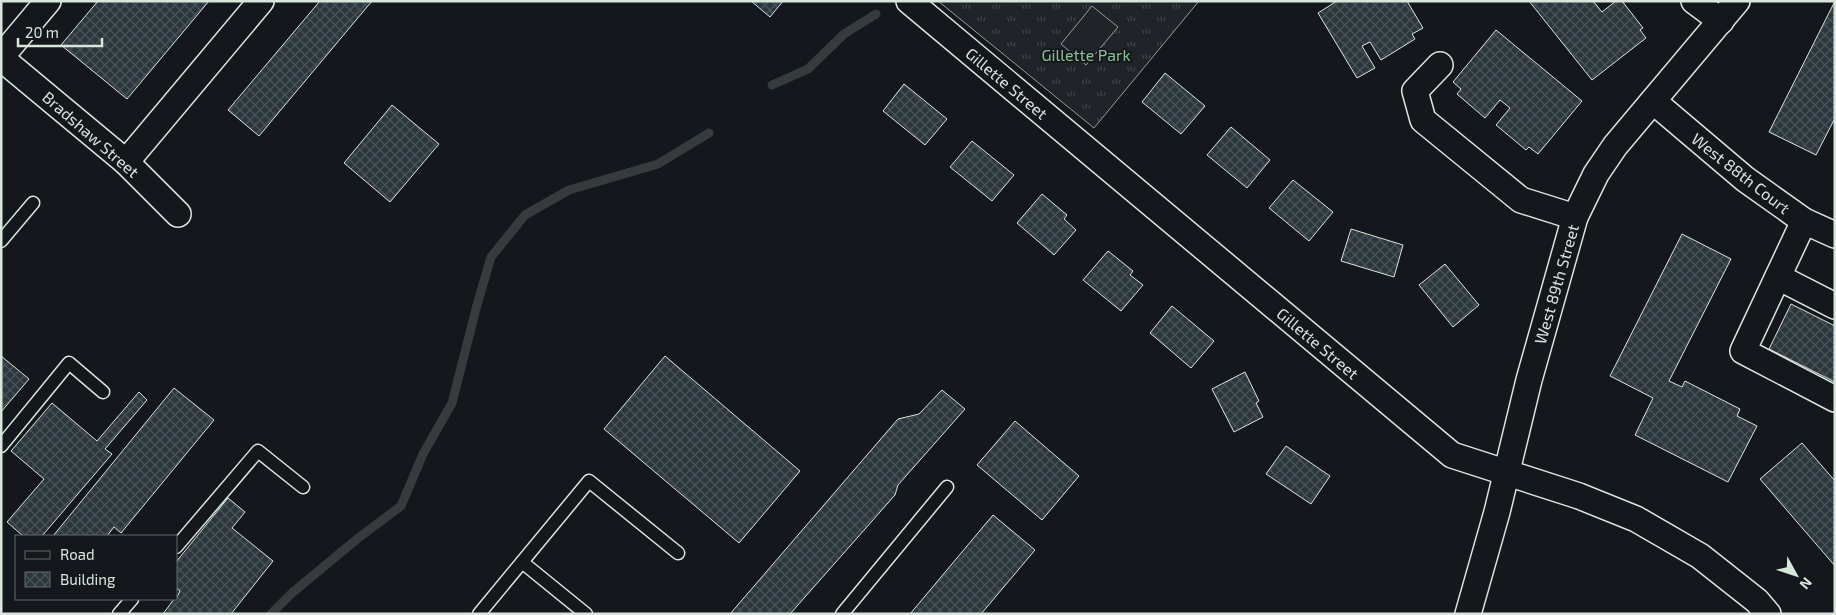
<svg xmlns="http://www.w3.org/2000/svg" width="1836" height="615" font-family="'Exo 2',sans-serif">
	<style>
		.grass { fill: url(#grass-tufts); stroke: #939e99 }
		.pitch { fill: #202428; stroke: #939e99 }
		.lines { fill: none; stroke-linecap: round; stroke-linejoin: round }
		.stream { stroke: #363b3e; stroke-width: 9 }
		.building { fill: url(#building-cross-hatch); stroke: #d8e6dc }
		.service-casing { stroke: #d8e6dc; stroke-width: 15 }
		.minor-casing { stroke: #d8e6dc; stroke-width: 28 }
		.service { stroke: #14181c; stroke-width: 12 }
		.minor { stroke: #14181c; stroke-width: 25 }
		.labels { text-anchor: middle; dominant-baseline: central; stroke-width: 4; stroke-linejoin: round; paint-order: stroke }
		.park-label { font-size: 16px; fill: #8ac095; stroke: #14181c }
		.street-label { font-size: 16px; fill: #d8e6dc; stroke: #14181c }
	</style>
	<defs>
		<pattern id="grass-tufts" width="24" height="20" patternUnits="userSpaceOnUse" patternTransform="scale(1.25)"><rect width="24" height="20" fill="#202428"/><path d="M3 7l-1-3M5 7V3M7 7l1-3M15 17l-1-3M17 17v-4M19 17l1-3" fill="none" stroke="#404447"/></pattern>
		<pattern id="building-cross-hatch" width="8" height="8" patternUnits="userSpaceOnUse" patternTransform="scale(1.25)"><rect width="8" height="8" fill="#2c363c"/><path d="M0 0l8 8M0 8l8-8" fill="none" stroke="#4a5358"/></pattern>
	</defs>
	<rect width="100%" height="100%" fill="#14181c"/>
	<path class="grass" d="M938 1H1199L1094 128Z"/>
	<path class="pitch" d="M1092 6 1118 27 1086 65 1061 44Z"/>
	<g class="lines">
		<g class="stream">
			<path d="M772 85 808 69 844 34 876 14"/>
			<path d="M271 614 292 593 357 539 401 506 423 454 452 403 477 305 491 257 525 215 569 190 658 164 709 133"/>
		</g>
	</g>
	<g class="building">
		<path d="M98 1H209L127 99 61 45Z"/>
		<path d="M320 1H372L259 136 228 110Z"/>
		<path d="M751 1H783L770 17Z"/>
		<path d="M1337 1H1407L1423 28 1412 34 1415 39 1381 60 1370 42 1362 46 1375 68 1357 78 1318 13Z"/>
		<path d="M1529 1H1593L1602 12 1616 1H1622L1643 28 1640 30 1646 38 1592 80Z"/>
		<path d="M1835 1V118L1816 155 1769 132Z"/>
		<path d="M1496 30 1582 101 1538 154 1529 147 1526 150 1496 125 1510 108 1500 100 1485 118 1457 94 1461 89 1453 82Z"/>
		<path d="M1165 73 1205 106 1181 134 1142 102Z"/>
		<path d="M904 84 947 119 925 145 883 111Z"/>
		<path d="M392 105 439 144 390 202 344 163Z"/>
		<path d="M1231 127 1270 160 1247 188 1207 155Z"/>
		<path d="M972 141 1014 175 992 201 950 167Z"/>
		<path d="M1293 180 1333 212 1309 241 1269 208Z"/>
		<path d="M1042 194 1067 215 1064 219 1076 230 1054 255 1017 223Z"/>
		<path d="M1351 229 1403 245 1394 277 1341 261Z"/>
		<path d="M1682 234 1731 259 1669 381 1682 387 1685 381 1740 409 1737 416 1757 426 1728 482 1635 435 1653 398 1610 376Z"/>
		<path d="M1108 251 1133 271 1130 275 1143 285 1121 311 1083 280Z"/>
		<path d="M1445 264 1479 305 1453 327 1419 285Z"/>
		<path d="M1791 304 1835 326V382L1769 349Z"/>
		<path d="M1172 306 1214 341 1191 368 1150 333Z"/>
		<path d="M1 356 29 379 1 412Z"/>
		<path d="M665 356 800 471 739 543 604 429Z"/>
		<path d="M1245 372 1259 401 1256 403 1263 417 1234 432 1212 389Z"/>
		<path d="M174 388 214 420 121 533 114 527 107 536H53Z"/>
		<path d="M942 390 965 409 898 485 895 495 790 614H730L898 419 919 414Z"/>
		<path d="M139 392 147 400 105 449 112 454 42 536H23L7 522 44 479 11 451 52 403 97 441Z"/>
		<path d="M1015 421 1079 476 1042 520 977 465Z"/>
		<path d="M1802 443 1835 481V566L1760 479Z"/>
		<path d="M1286 446 1330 476 1311 504 1266 474Z"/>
		<path d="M228 498 245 512 232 528 273 561 231 614H163L174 599H176L180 591 176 588V562Z"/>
		<path d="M993 515 1035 550 981 614H910Z"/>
	</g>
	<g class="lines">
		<g class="service-casing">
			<g id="service">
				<path d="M1 241 33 203"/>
				<path d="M1 446 69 363 103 392"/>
				<path d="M176 547 258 451 303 487"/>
				<path d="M522 562 586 614"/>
				<path d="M119 614 132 599"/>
				<path d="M479 614 589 481 678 553"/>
				<path d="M842 614 947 487"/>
			</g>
		</g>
		<g class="minor-casing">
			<g id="minor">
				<path d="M909 1 1452 455 1579 496 1636 519 1700 556 1757 601 1768 614"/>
				<path d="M1694 1 1721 21"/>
				<path d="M1 57 48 1"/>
				<path d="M1 58 126 162 178 214"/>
				<path d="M1440 65 1415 91 1423 120 1521 200 1575 217"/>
				<path d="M1653 101 1745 179 1804 221 1835 235"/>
				<path d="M126 162 261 1"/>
				<path d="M1804 221 1743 351 1835 399"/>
				<path d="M1778 277 1835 306"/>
				<path d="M1468 614 1497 512 1529 380 1575 217 1596 174 1615 146 1737 1"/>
			</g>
		</g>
		<use href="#service" class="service"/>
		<use href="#minor" class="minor"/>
	</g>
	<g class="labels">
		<g class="park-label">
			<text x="1086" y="54">Gillette Park</text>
		</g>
		<g class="street-label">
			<text transform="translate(1007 83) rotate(40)">Gillette Street</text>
			<text transform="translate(91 134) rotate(41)">Bradshaw Street</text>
			<text transform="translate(1741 173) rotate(38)">West 88th Court</text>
			<text transform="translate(1556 284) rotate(-74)">West 89th Street</text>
			<text transform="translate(1318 343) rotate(40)">Gillette Street</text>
		</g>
	</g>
	<rect width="1836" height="615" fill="none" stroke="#d8e6dc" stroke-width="5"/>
	<rect x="15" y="535" width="162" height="65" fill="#14181c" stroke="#626a69"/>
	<rect x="25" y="551" width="25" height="8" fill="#14181c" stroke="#626a69"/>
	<text x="60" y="560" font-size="15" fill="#d8e6dc">Road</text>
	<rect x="25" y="572" width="25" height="15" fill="url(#building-cross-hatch)" stroke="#626a69"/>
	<text x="60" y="585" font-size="15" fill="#d8e6dc">Building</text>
	<g transform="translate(1796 575) rotate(130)" stroke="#14181c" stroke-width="4" paint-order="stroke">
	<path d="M0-4L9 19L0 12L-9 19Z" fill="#d8e6dc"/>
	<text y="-8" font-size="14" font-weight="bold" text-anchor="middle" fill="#d8e6dc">N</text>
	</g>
	<path d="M18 38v8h84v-8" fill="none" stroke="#d8e6dc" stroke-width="2.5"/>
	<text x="25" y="38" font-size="15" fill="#d8e6dc" stroke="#14181c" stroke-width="4" paint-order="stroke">20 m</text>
</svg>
